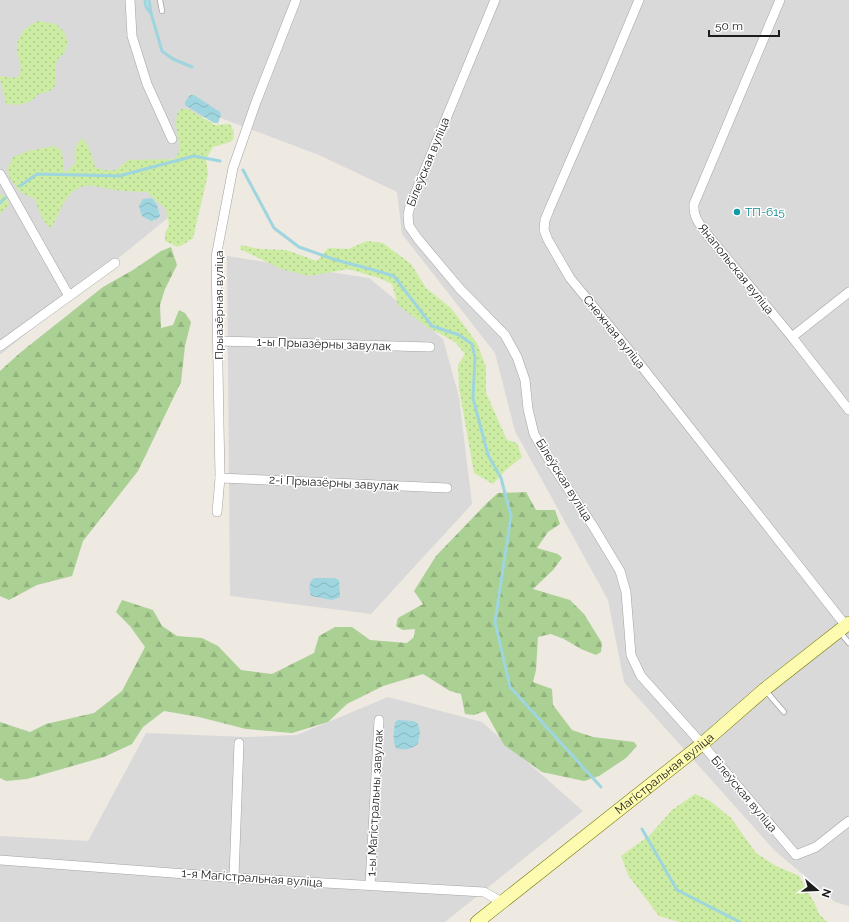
<svg xmlns="http://www.w3.org/2000/svg" width="849" height="922" font-family="Raleway,sans-serif">
	<style>
		.residential { fill: #dad9d9 }
		.grass { fill: url(#grass-dots) }
		.forest { fill: url(#forest-firs) }
		.water { fill: url(#water-waves) }
		.lines { fill: none; stroke-linecap: round; stroke-linejoin: round }
		.stream { stroke: #9ed5df; stroke-width: 3 }
		.lane-casing { stroke: #a3a3a3; stroke-width: 6 }
		.street-casing { stroke: #a3a3a3; stroke-width: 10 }
		.secondary-casing { stroke: #727600; stroke-width: 14 }
		.lane { stroke: #fff; stroke-width: 4.5 }
		.street { stroke: #fff; stroke-width: 9 }
		.secondary { stroke: #fdfbb0; stroke-width: 13 }
		.culture-dot { fill: #0f9aa8; stroke: #fff; stroke-width: 1.5 }
		.labels { text-anchor: middle; dominant-baseline: central; stroke-width: 3; stroke-linejoin: round; paint-order: stroke }
		.street-label { font-size: 12px; fill: #1c1c1c; stroke: #fff }
		.culture-label { font-size: 12px; fill: #0d838f; stroke: #fff; text-anchor: start }
	</style>
	<defs>
		<pattern id="grass-dots" width="8" height="8" patternUnits="userSpaceOnUse"><rect width="8" height="8" fill="#cdeca3"/><path d="M2 2h.1M6 6h.1" fill="none" stroke="#afca8c" stroke-width="1.8" stroke-linecap="round"/></pattern>
		<pattern id="forest-firs" width="22" height="20" patternUnits="userSpaceOnUse"><rect width="22" height="20" fill="#aad093"/><path d="M5 1l3.5 6h-7zM16 11l3.5 6h-7z" fill="#92b27e"/></pattern>
		<pattern id="water-waves" width="16" height="10" patternUnits="userSpaceOnUse"><rect width="16" height="10" fill="#9ed5df"/><path d="M0 5q4-4 8 0t8 0" fill="none" stroke="#88b6bf"/></pattern>
	</defs>
	<rect width="100%" height="100%" fill="#eee9e1"/>
	<g class="residential">
		<path d="M0 0H849V906L835 902 774 850 624 682 608 600 515 431 495 353 402 234 397 192 319 155 205 112 170 216 0 355Z"/>
		<path d="M227 256 369 278 443 339 459 397 472 504 371 614 230 596Z"/>
		<path d="M388 697 482 722 583 811 445 922H0V836L88 841 146 733 247 737 297 735Z"/>
	</g>
	<g class="grass">
		<path d="M38 21 56 24 64 32 68 43 64 53 57 60 55 69 56 85 50 91 39 94 31 101 18 105 6 104C5 95 0 85 0 76L17 78C28 63 10 54 20 37 21 34 23 31 25 29 29 26 34 23 38 21Z"/>
		<path d="M180 109H188L215 125 230 124 234 132 233 140 227 143 213 147 206 159 208 174 193 238 184 244 178 247 165 241V234L169 225 166 209 147 192C136 192 126 191 116 190 95 187 82 179 67 198 60 207 57 219 51 228 41 222 39 209 35 199L20 192 9 177 8 168 13 157 28 151 54 146 61 150 64 163 63 170 66 172 75 163C74 153 75 145 82 138 90 146 92 157 95 167L103 170H116L128 160 175 159C176 156 179 153 179 150 181 136 171 123 180 109Z"/>
		<path d="M0 194 7 198 9 205 0 214Z"/>
		<path d="M367 241 383 243 411 264 426 288 451 308 477 343 486 367V393L507 440 517 443 522 457 506 470 493 484 474 473 459 388 458 365 465 354 455 342 427 327 398 305 392 284 379 278 348 269 309 276 281 269 240 249 241 245 260 249 286 250 317 261 328 248 348 249Z"/>
		<path d="M695 794 710 801 731 818 756 853 776 866 799 876 815 904 819 914 827 922H679L659 916 628 875 621 856 650 835 672 810Z"/>
	</g>
	<g class="forest">
		<path d="M171 247 177 265 165 289 160 305 161 328 173 325 179 310 185 313 191 322 185 346 181 382 138 471 83 541 72 576 37 585 9 600 0 596V371L21 352 103 287 133 270 161 251Z"/>
		<path d="M526 492 536 510H555L560 524 548 532 537 548 558 554 562 558 553 570 533 589 570 600 584 614 602 643 601 652 596 655 581 649 564 639 551 634 538 637 536 670 533 682 552 689 553 705 572 730 593 737 634 742 637 746 626 758 599 776 584 781 542 772 504 745 485 711 474 715 465 714 461 694 450 691 423 674 383 686 347 704 328 722 292 733 246 729 199 717 164 711 143 727 132 744 104 757 27 779 6 781 0 778V722L30 732 46 724 94 713 122 691 145 647 130 626 116 612 122 600 153 610 162 626 177 636 202 638 218 646 241 670 272 674 314 653 319 636 335 627H352L370 640 407 643 414 637 415 629 403 630 396 626 398 618 423 604 414 591 436 556 487 503 498 493Z"/>
	</g>
	<g class="water">
		<path d="M190 95H194L220 112 221 115 218 123H214L185 105V102Z"/>
		<path d="M152 198 157 205 160 216 157 219 151 221 142 216 139 206 143 199Z"/>
		<path d="M314 578H334L339 580 340 597 332 600 311 596C309 589 308 583 314 578Z"/>
		<path d="M398 720 414 721 418 724 420 732 418 744C411 749 405 751 396 748 392 740 394 731 395 722Z"/>
	</g>
	<g class="lines">
		<g class="stream">
			<path d="M145 0 146 7 151 13"/>
			<path d="M149 0 151 13 162 51 173 59 192 67"/>
			<path d="M243 170 274 228 299 247 336 260 374 270 394 276 432 326 459 335 472 344 475 358 473 398 488 455 501 478 511 516 495 622 510 687 601 787"/>
			<path d="M20 186 37 174 119 176 194 156 220 161"/>
			<path d="M0 203 5 198"/>
			<path d="M642 829 677 890 740 922"/>
		</g>
		<g class="lane-casing">
			<g id="lane">
				<path d="M160 0 162 11"/>
				<path d="M840 632 849 643"/>
				<path d="M766 691 784 712"/>
			</g>
		</g>
		<g class="street-casing">
			<g id="street">
				<path d="M130 0 132 36 147 84 172 139"/>
				<path d="M495 0 410 206 408 215 409 226 418 239 460 289 505 335 517 357 525 380 528 409 534 434 549 460 593 526 620 571 626 592 631 655 641 676 702 744 796 855 816 847 849 821"/>
				<path d="M639 0 608 74 549 210 545 220 544 230 548 240 570 278 628 349 846 626"/>
				<path d="M780 0 694 204C693 216 698 222 705 232L792 337 849 410"/>
				<path d="M0 174 69 296"/>
				<path d="M792 337 849 292"/>
				<path d="M218 341 430 347"/>
				<path d="M0 346 115 263"/>
				<path d="M220 478 447 488"/>
				<path d="M217 512 220 478 216 257 233 168 256 102 296 0"/>
				<path d="M0 860 252 879 484 892 502 902"/>
				<path d="M234 877 239 743"/>
				<path d="M370 885 379 720"/>
			</g>
		</g>
		<g class="secondary-casing">
			<g id="secondary">
				<path id="s1" d="M477 922 702 744 765 689 849 623"/>
			</g>
		</g>
		<use href="#lane" class="lane"/>
		<use href="#street" class="street"/>
		<use href="#secondary" class="secondary"/>
	</g>
	<circle class="culture-dot" cx="737" cy="212" r="4"/>
	<g class="labels">
		<g class="street-label">
			<text transform="translate(428 162) rotate(-68)">Білеўская вуліца</text>
			<text transform="translate(736 269) rotate(51)">Янапольская вуліца</text>
			<text transform="translate(219 305) rotate(-90)">Прыазёрная вуліца</text>
			<text transform="translate(614 332) rotate(51)">Снежная вуліца</text>
			<text transform="translate(324 344) rotate(2)">1-ы Прыазёрны завулак</text>
			<text transform="translate(564 480) rotate(58)">Білеўская вуліца</text>
			<text transform="translate(334 483) rotate(3)">2-і Прыазёрны завулак</text>
			<text stroke="none"><textPath href="#s1" startOffset="239">Магістральная вуліца</textPath></text>
			<text transform="translate(744 794) rotate(50)">Білеўская вуліца</text>
			<text transform="translate(375 803) rotate(-87)">1-ы Магістральны завулак</text>
			<text transform="translate(252 878) rotate(4)">1-я Магістральная вуліца</text>
		</g>
		<g class="culture-label">
			<text x="745" y="212">ТП-615</text>
		</g>
	</g>
	<g transform="translate(817 890) rotate(109)" stroke="#ffffff" stroke-width="3" paint-order="stroke">
	<path d="M0-3L7 15L0 10L-7 15Z" fill="#1c1c1c"/>
	<text y="-6" font-size="11" font-weight="bold" text-anchor="middle" fill="#1c1c1c">N</text>
	</g>
	<path d="M709 30v6h70v-6" fill="none" stroke="#1c1c1c" stroke-width="2"/>
	<text x="715" y="30" font-size="12" fill="#1c1c1c" stroke="#ffffff" stroke-width="3" paint-order="stroke">50 m</text>
</svg>
